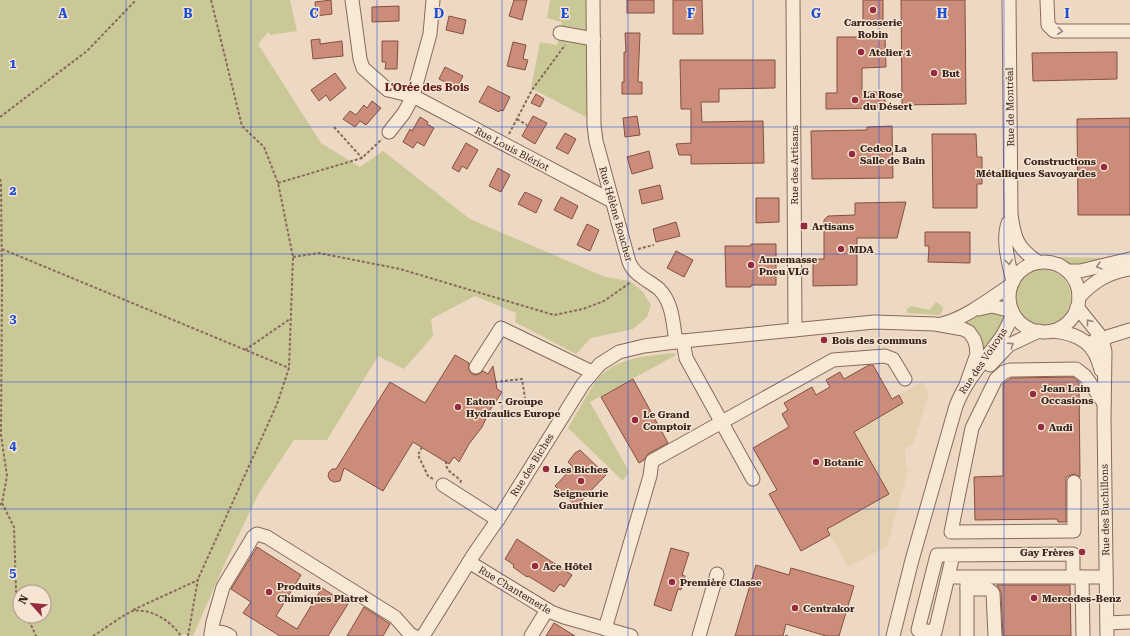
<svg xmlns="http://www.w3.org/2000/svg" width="1130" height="636" font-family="'Roboto Serif',serif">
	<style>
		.farmland { fill: #e3d1b0 }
		.green { fill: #cbc897; fill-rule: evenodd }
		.building { fill: #cb8c79; stroke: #864f40 }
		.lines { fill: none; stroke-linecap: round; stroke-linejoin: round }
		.minor-casing { stroke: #876a5a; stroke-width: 15 }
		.path { stroke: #876a5a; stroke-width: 2; stroke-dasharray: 3 2; stroke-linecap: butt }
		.minor { stroke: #f8e8d6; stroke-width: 13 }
		.oneway { stroke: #98867a }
		.grid { fill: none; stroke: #1d4ed8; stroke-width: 1; stroke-opacity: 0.55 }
		.poi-dot { fill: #962b40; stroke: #f5e4d2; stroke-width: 1.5 }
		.labels { text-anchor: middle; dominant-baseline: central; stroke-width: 3; stroke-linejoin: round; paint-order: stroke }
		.poi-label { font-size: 10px; font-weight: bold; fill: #37251e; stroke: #f5e4d2; text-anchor: start }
		.street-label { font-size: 10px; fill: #37251e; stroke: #f5e4d2 }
		.neighbourhood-label { font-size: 11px; font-weight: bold; fill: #631f1e; stroke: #f5e4d2 }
		.grid-label { font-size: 13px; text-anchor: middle; font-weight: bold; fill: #1d4ed8; stroke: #f5e4d2; stroke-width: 3; stroke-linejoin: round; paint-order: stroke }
	</style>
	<rect width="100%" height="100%" fill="#edd9c3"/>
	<path class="farmland" d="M922 382 929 392 913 444 905 448 906 467 908 471 887 546 848 567 827 529 854 432 903 403 899 395Z"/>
	<g class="green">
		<path d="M0 0H290L297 31 270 35 268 32 258 44 321 143 360 167 383 151 470 219 605 277 630 281 643 292 651 305 647 317 633 329 591 338 576 354 515 322 516 313 475 296 431 319 433 336 404 369 378 356 327 440H294L259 493 225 563 193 636 184 634 179 636H0ZM20 592H44V616H20Z"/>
		<path d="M550 0H589L590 119 531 88 540 42 557 45 562 22 547 18Z"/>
		<path d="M1058 257 1114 258 1087 266 1073 265Z"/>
		<path d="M1043 269C1081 273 1079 324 1044 325 1009 325 1005 274 1043 269Z"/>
		<path d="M936 302 942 306 943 310 940 315 907 313V309L911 306 930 310Z"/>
		<path d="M985 311 1003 314 1005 316 1004 323 982 356 961 322Z"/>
		<path d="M674 353 676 355 590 402 627 468 628 473 623 481 568 428C578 412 586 395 597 380 615 357 648 356 674 353Z"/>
	</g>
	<g class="building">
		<path d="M331 0 332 14 316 16 315 2Z"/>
		<path d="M514 0H527L522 20 509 16Z"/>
		<rect x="627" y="0" width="27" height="13"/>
		<path d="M673 0H702L703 34H673Z"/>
		<rect x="863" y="0" width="20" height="20"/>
		<path d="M901 0H965L966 104 902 105Z"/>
		<path d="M399 6V21L372 22V7Z"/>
		<path d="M449 16 466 20 463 34 446 30Z"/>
		<path d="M625 33H640L638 82H642V94H622V82H624V52H626Z"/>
		<path d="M837 37H885L886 67 862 68V92H885V108L826 109V93H837Z"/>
		<path d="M320 39V44L342 41 343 56 313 59 311 40Z"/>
		<path d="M382 41H398L397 69H385L386 62H382Z"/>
		<path d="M513 42 526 45 523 59 528 60 525 70 507 66Z"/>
		<path d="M1117 52V79L1033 81 1032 53Z"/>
		<path d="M680 60H775V88L719 89V102H701L702 122 763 121 764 163 691 164V155H679L676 144 691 143V109H681Z"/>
		<path d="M445 67 463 76 456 90 446 85 447 83 439 79Z"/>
		<path d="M335 73 346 88 330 101 326 95 319 101 311 90Z"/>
		<path d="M488 86 510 97 503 111 500 110 499 112 479 102Z"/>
		<path d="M536 94 544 99 540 107 531 103Z"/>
		<path d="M372 101 381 108 366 125 360 121 355 127 343 119 350 111 356 115 364 105 367 108Z"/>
		<path d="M533 116 547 123 535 144 522 136Z"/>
		<path d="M637 116 640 135 625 137 623 118Z"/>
		<path d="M420 117 428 122 427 124 434 128 424 146 417 142 413 148 403 142 410 129 412 131Z"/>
		<path d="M1130 118V215H1078L1077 119Z"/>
		<path d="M892 126 893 178 812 179 811 131 867 130V127Z"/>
		<path d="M565 133 576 139 568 154 556 148Z"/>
		<path d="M932 134H976L977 157H982V184H977V208H933Z"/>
		<path d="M466 143 478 150 467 169 462 166 459 172 452 168Z"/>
		<path d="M649 151 653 168 632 174 627 157Z"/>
		<path d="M498 168 510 175 501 192 489 186Z"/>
		<path d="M660 185 663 199 642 204 639 190Z"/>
		<path d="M525 192 542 200 536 213 518 204Z"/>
		<path d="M561 197 578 206 572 219 554 210Z"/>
		<path d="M756 198H779V222L756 223Z"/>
		<path d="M906 202 897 238H857V285L813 286V259H824V220L828 216 855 215V203Z"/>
		<path d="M676 222 680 236 656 242 653 229Z"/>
		<path d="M587 224 599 230 590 251 577 245Z"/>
		<path d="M925 232H970V263L928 262 929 246H925Z"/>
		<path d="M751 244H776V285H751V287H726L725 246H751Z"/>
		<path d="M676 251 693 260 684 277 667 268Z"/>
		<path d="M455 355 469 363V370L471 373 475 375 479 374 483 371 488 374 493 366 497 389 502 392 490 410 482 427 469 444 459 462 454 457 449 464 413 442 383 491 344 468 340 481 334 482 330 480 328 476 329 472 332 469H336L390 382 425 403Z"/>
		<path d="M869 365H873L892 399 899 395 903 403 854 432 889 494 827 529 830 535 801 551 769 494 777 490 753 448 789 427 782 414 788 410 784 403 812 387 816 395 830 387 826 380 840 372 844 379Z"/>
		<path d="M1073 377 1079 382 1080 477 1074 474 1066 477V522H1058L1057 519 975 520 974 477 1003 476V384L1011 378Z"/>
		<path d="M633 379 668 443 648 454 644 460 639 463 601 397Z"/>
		<path d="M580 450 606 475 576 506 555 486 573 467 568 462 575 453Z"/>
		<path d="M517 539 572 575 564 587 560 584 554 592 528 576 527 577 513 567 514 565 505 559Z"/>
		<path d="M257 547 301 575 276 616 297 629 322 588 348 604 328 636H280L243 613 251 602 231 589Z"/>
		<path d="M671 548 689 553 682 575 685 576 681 590 678 589 671 611 654 605Z"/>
		<path d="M756 565 789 575 791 568 854 586 839 636H826L786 624 783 636H735Z"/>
		<path d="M997 585H1070L1071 636H1003L1001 593Z"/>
		<path d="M364 607 390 624 383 636H347Z"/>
		<path d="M554 623 575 636H546Z"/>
	</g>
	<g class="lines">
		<g class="minor-casing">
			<g id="minor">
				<path d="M352 0 360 59 363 68 388 90 413 96 404 113 389 132"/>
				<path d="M433 0 430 34 413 96 612 201"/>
				<path d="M593 0 594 125 596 141 629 262C634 275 648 280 659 289 673 303 673 324 676 342"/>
				<path d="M793 0 795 330"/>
				<path d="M1009 0 1011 214C1014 238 1017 248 1038 262"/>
				<path d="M1047 0 1048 25 1054 31H1130"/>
				<path d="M560 33 594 39"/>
				<path d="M1008 223C1002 241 1009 264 1013 282"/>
				<circle cx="1044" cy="297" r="35"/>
				<path d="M1068 271H1080L1130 259"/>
				<path d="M1079 297C1094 281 1107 273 1130 269"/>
				<path d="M1077 307 1098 333 1102 339 1105 352 1104 418 1107 636"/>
				<path d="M979 309 992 306 1012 311"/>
				<path d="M941 324C965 319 991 298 1011 285"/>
				<path d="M1053 331C1080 334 1095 343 1101 370"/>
				<path d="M683 341 686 358 753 479"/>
				<path d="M1094 341 1130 330"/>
				<path d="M990 365 1009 345 1039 331"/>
				<path d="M476 367 501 328 592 372"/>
				<path d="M1074 482V531L951 532 972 428 996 379 1004 372 1010 370 1076 369 1085 376 1104 403"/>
				<path d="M443 485 498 520"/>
				<path d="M953 555 935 632 918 630 937 555 1073 554V577"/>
				<path d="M469 562 551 612 564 617 631 636"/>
				<path d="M948 577H1106"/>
				<path d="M1082 577 1083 636"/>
				<path d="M967 581V636"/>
				<path d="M967 589H988L993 593 995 636"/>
				<path d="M1107 623 1129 622"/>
				<path d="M605 629 650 476 652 461 833 360 885 356 893 359 905 379"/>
				<path d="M211 634 213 622 223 587 253 537 257 534 267 537 395 617 410 634 414 636"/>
				<path d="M211 636C216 630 224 632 230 636"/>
				<path d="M423 636 474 554 503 512 583 384 600 364 619 352 644 346 683 341 874 322 935 324 963 329 969 332 974 339 976 345 977 354 966 385"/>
				<path d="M531 636 547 610"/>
				<path d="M699 636 717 574"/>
				<path d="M893 636 912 560 956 406C966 380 984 361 1000 339 1006 331 1009 322 1013 314"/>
			</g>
		</g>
		<g class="path">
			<path d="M0 117 87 51 136 0"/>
			<path d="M517 119 527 125"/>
			<path d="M334 127 362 158"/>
			<path d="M509 134 532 90 565 45"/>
			<path d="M0 179 1 183 2 281 1 435 7 476 2 503 0 505"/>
			<path d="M278 183 362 158 382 139"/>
			<path d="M2 249 289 368"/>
			<path d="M638 249 654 245"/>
			<path d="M293 257 319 253 400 269 554 315 583 309 604 301 631 282"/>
			<path d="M245 350 290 319"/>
			<path d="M495 382 522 379 525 398"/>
			<path d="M422 447 418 455 428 476 433 479"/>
			<path d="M446 461C445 472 455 474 461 481L460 483"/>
			<path d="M2 503 14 527 16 591 20 600"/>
			<path d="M133 610 198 580"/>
			<path d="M27 616 36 636"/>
			<path d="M93 636C100 632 127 612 133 611 151 608 171 621 181 636"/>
			<path d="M188 636 198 579 277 404 289 368 293 257 278 183 264 147 242 126 211 0"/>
			<path d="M785 636H789"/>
		</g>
		<use href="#minor" class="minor"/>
	</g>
	<defs><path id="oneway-chevron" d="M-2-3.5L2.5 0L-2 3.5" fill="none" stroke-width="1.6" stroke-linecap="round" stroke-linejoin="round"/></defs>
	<g class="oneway">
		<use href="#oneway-chevron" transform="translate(1060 31) rotate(6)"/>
		<use href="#oneway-chevron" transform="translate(1009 262) rotate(82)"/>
		<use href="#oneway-chevron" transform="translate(1099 266) rotate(165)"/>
		<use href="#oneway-chevron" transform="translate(1089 322) rotate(-128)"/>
		<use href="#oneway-chevron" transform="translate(1011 345) rotate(-34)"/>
	</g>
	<path class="grid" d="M126 0V636M251 0V636M377 0V636M502 0V636M628 0V636M753 0V636M879 0V636M1004 0V636M0 127H1130M0 254H1130M0 382H1130M0 509H1130"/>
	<g class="poi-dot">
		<circle cx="873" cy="10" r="4"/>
		<circle cx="861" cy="52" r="4"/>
		<circle cx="934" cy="73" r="4"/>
		<circle cx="855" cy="100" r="4"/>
		<circle cx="852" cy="154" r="4"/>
		<circle cx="1104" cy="167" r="4"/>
		<rect x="800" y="222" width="8" height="8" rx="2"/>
		<circle cx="841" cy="249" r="4"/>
		<circle cx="751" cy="265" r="4"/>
		<circle cx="824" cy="340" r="4"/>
		<circle cx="1033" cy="394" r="4"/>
		<circle cx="458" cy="407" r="4"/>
		<circle cx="635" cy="420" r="4"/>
		<circle cx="1041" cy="427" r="4"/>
		<circle cx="816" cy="462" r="4"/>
		<circle cx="546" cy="469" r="4"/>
		<circle cx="581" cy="481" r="4"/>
		<circle cx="1082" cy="552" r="4"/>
		<circle cx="535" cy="566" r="4"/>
		<circle cx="672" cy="582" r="4"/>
		<circle cx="269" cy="592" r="4"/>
		<circle cx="1034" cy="598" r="4"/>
		<circle cx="795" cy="608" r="4"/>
	</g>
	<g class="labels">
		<g class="poi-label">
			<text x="873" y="22" text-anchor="middle">Carrosserie<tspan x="873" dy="12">Robin</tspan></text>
			<text x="869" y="52">Atelier 1</text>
			<text x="942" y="73">But</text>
			<text x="863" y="94">La Rose<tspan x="863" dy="12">du Désert</tspan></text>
			<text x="860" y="148">Cedeo La<tspan x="860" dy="12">Salle de Bain</tspan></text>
			<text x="1096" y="161" text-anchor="end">Constructions<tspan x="1096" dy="12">Métalliques Savoyardes</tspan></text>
			<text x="812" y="226">Artisans</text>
			<text x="849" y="249">MDA</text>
			<text x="759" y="259">Annemasse<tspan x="759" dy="12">Pneu VLG</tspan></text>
			<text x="832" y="340">Bois des communs</text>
			<text x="1041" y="388">Jean Lain<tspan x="1041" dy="12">Occasions</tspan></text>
			<text x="466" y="401">Eaton - Groupe<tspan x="466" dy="12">Hydraulics Europe</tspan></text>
			<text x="643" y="414">Le Grand<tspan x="643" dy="12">Comptoir</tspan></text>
			<text x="1049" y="427">Audi</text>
			<text x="824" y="462">Botanic</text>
			<text x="554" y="469">Les Biches</text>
			<text x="581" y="493" text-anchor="middle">Seigneurie<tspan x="581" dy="12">Gauthier</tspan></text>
			<text x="1074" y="552" text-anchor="end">Gay Frères</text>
			<text x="543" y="566">Ace Hôtel</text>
			<text x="680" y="582">Première Classe</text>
			<text x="277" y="586">Produits<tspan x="277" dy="12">Chimiques Platret</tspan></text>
			<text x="1042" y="598">Mercedes-Benz</text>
			<text x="803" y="608">Centrakor</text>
		</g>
		<g class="street-label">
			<text transform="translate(1010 107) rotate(-91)">Rue de Montréal</text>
			<text transform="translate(512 149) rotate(28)">Rue Louis Blériot</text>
			<text transform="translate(794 165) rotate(-90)">Rue des Artisans</text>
			<text transform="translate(616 214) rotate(74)">Rue Hélène Boucher</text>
			<text transform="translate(983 361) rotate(-56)">Rue des Voirons</text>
			<text transform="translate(532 465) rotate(-58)">Rue des Biches</text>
			<text transform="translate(1105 510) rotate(-91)">Rue des Buchillons</text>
			<text transform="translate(515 590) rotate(31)">Rue Chantemerle</text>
		</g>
		<g class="neighbourhood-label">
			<text x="427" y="87">L'Orée des Bois</text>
		</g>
	</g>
	<g class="grid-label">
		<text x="63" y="18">A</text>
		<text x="188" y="18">B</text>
		<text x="314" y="18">C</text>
		<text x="439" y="18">D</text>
		<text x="565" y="18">E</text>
		<text x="691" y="18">F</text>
		<text x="816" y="18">G</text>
		<text x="942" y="18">H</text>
		<text x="1067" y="18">I</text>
		<text x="13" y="68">1</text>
		<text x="13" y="195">2</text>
		<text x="13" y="323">3</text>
		<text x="13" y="450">4</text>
		<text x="13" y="577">5</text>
	</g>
	<g transform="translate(32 604) rotate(297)"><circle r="19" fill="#f5e4d2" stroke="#a9988a"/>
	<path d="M0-3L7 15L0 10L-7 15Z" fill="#962b40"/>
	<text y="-6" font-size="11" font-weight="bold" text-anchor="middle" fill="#37251e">N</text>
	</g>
</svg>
